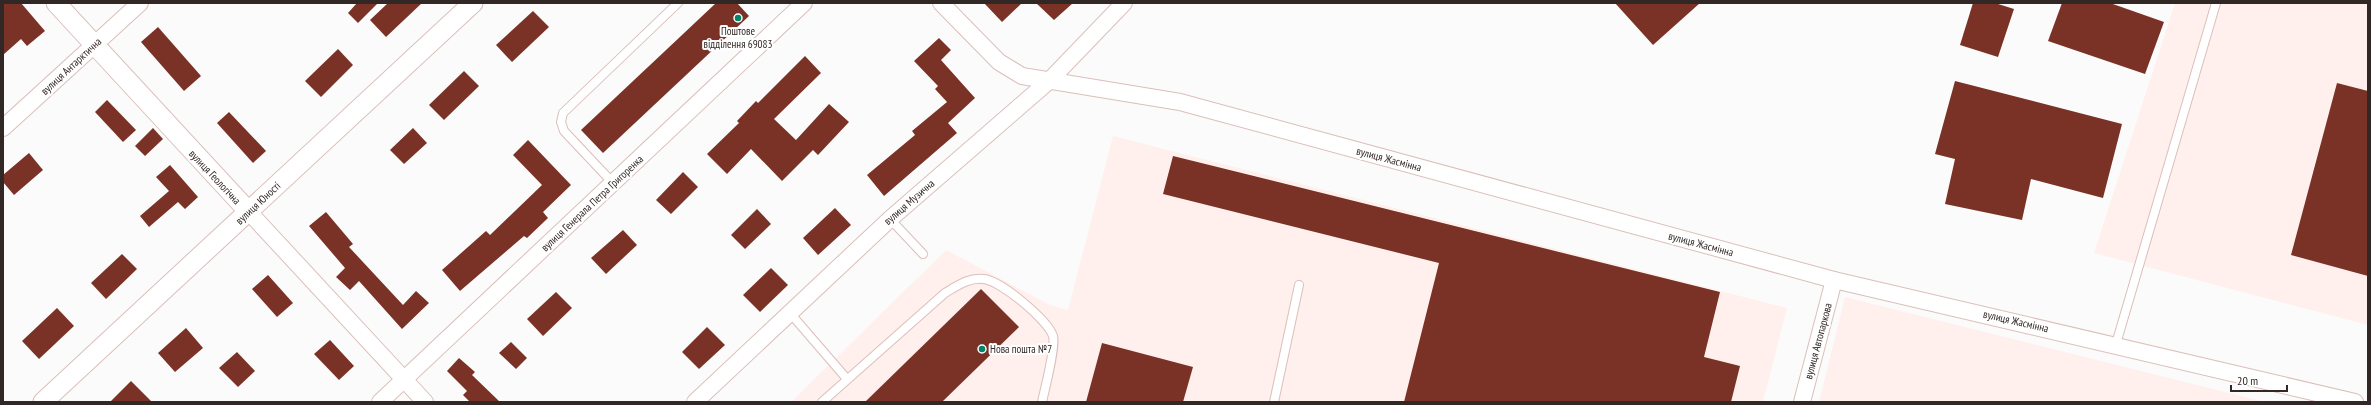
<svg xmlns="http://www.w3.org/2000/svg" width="2371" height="405" font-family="'PT Sans Narrow',sans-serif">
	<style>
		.built { fill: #fff0ed }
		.building { fill: #7a3227 }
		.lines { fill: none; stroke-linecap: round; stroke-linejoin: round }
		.service-casing { stroke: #dbbfba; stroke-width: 10 }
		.minor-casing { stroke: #dbbfba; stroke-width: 18 }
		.tertiary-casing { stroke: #dbbfba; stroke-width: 21 }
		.service { stroke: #fff; stroke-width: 8 }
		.minor { stroke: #fff; stroke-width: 16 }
		.tertiary { stroke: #fff; stroke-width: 19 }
		.poi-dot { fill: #018467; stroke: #fff; stroke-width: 1.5 }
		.labels { text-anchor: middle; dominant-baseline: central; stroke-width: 4; stroke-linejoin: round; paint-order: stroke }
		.poi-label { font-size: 11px; fill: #312725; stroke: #fff }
		.street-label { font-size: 11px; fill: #312725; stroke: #fff }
	</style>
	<rect width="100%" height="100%" fill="#fbfbfb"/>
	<g class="built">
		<path d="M2175 3H2368V325L2094 253Z"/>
		<path d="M1113 136 1787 308 1763 402H791L946 250 1050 305 1068 310Z"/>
		<path d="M1845 297 2265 402H1819Z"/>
	</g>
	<g class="building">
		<path d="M3 3H21L45 31 27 46 21 39 3 55Z"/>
		<path d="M357 3H378L358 23 348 13Z"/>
		<path d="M388 3H422L386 37 370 20Z"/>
		<path d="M716 3H737L749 16 603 153 581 130Z"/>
		<path d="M984 3H1022L1002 22Z"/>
		<path d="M1036 3H1073L1054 20Z"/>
		<path d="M1615 3H1700L1653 45Z"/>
		<path d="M1973 3H1995L2014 9 1998 57 1960 45Z"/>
		<path d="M2062 3H2110L2164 22 2145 74 2048 41Z"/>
		<path d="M533 11 549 27 512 62 496 45Z"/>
		<path d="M158 27 201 76 184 91 141 42Z"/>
		<path d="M939 38 951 50 941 60 975 98 948 123 957 133 884 196 867 175 915 135 912 131 947 102 935 89 938 86 914 61Z"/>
		<path d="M338 49 353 65 321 97 305 81Z"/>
		<path d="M805 56 821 73 774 119 796 140 829 104 849 122 818 155 813 150 782 181 751 149 727 174 707 154 739 123 737 121 756 101 758 103Z"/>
		<path d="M464 71 479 86 444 120 429 105Z"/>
		<path d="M1955 81 2122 124 2103 198 2031 179 2022 220 1945 204 1955 159 1935 154Z"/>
		<path d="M2337 83 2368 91V276L2291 255Z"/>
		<path d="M107 100 136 130 123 142 95 112Z"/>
		<path d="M229 112 266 151 253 163 217 123Z"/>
		<path d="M153 128 163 139 145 156 135 146Z"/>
		<path d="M413 128 427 143 404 164 390 150Z"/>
		<path d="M528 140 571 185 543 212 548 218 527 238 524 236 460 291 442 270 486 231 490 235 542 185 513 155Z"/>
		<path d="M29 153 43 170 14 195 3 182V175Z"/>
		<path d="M1173 156 1720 292 1704 357 1740 366 1731 402H1404L1439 263 1163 194Z"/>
		<path d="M170 165 198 197 185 209 178 202 149 227 140 216 169 191 156 177Z"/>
		<path d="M683 172 698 187 671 214 656 200Z"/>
		<path d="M835 208 851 225 818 255 803 238Z"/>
		<path d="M757 209 771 224 745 249 731 235Z"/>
		<path d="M326 212 353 244 349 247 403 305 416 291 429 303 402 329 359 281 350 290 336 277 345 268 309 226Z"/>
		<path d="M623 230 637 245 606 274 591 258Z"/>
		<path d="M122 254 137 269 106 299 91 283Z"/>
		<path d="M771 268 788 285 760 312 743 295Z"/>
		<path d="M268 275 293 303 277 317 252 289Z"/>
		<path d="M981 289 1019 327 942 402H865Z"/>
		<path d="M556 292 572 308 543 336 527 319Z"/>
		<path d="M57 308 74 326 39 359 22 341Z"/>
		<path d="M707 327 725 345 699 369 682 352Z"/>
		<path d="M186 328 203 348 175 372 158 353Z"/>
		<path d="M330 340 354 366 339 380 314 354Z"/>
		<path d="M511 342 527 358 516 369 499 353Z"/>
		<path d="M1102 343 1193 367 1183 402H1086Z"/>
		<path d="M237 352 255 371 238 387 219 368Z"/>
		<path d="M459 358 475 372 472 375 500 402H470L463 395 467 391 447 371Z"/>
		<path d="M131 381 152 402H110Z"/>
	</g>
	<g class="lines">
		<g class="service-casing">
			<g id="service">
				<path d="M613 183 564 131 561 122 563 113 678 3"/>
				<path d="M890 219 923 254"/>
				<path d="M790 313 847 379"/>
				<path d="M2116 344 2216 3"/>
				<path d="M822 402 945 293C957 286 969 277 984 279 1001 281 1048 320 1053 336 1056 347 1045 388 1042 402"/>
				<path d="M1274 402 1299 285"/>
			</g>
		</g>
		<g class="minor-casing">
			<g id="minor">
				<path d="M941 3 999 62 1022 76 1180 102 1834 280 2355 402"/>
				<path d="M3 128 140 3"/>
				<path d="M249 212 425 402"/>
				<path d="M380 402 804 3"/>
				<path d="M695 402 890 219 1049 81 1124 3"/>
				<path d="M1802 402 1834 280"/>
			</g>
		</g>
		<g class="tertiary-casing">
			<g id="tertiary">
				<path d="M56 3 249 212"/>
				<path d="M43 402 473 3"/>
			</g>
		</g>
		<use href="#service" class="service"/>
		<use href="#minor" class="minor"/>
		<use href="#tertiary" class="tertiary"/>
	</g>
	<g class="poi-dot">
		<circle cx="738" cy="18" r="4"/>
		<circle cx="982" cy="349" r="4"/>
	</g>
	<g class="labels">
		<g class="poi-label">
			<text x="738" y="31">Поштове<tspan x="738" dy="13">відділення 69083</tspan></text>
			<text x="990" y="349" text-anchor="start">Нова пошта №7</text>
		</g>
		<g class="street-label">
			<text transform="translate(71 66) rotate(-43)">вулиця Антарктична</text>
			<text transform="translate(1389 159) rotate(15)">вулиця Жасмінна</text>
			<text transform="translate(215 177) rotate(47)">вулиця Геологічна</text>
			<text transform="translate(909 202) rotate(-41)">вулиця Музична</text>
			<text transform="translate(258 203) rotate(-43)">вулиця Юності</text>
			<text transform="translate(592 203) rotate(-43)">вулиця Генерала Петра Григоренка</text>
			<text transform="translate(1701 244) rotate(15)">вулиця Жасмінна</text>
			<text transform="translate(2016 321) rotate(13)">вулиця Жасмінна</text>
			<text transform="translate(1818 341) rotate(-75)">вулиця Автопаркова</text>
		</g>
	</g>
	<rect width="2371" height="405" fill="none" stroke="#312725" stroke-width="8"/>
	<path d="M2231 385v6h56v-6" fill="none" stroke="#312725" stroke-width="2"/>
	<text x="2237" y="385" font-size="12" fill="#312725" stroke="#ffffff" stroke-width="3" paint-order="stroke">20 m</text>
</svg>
